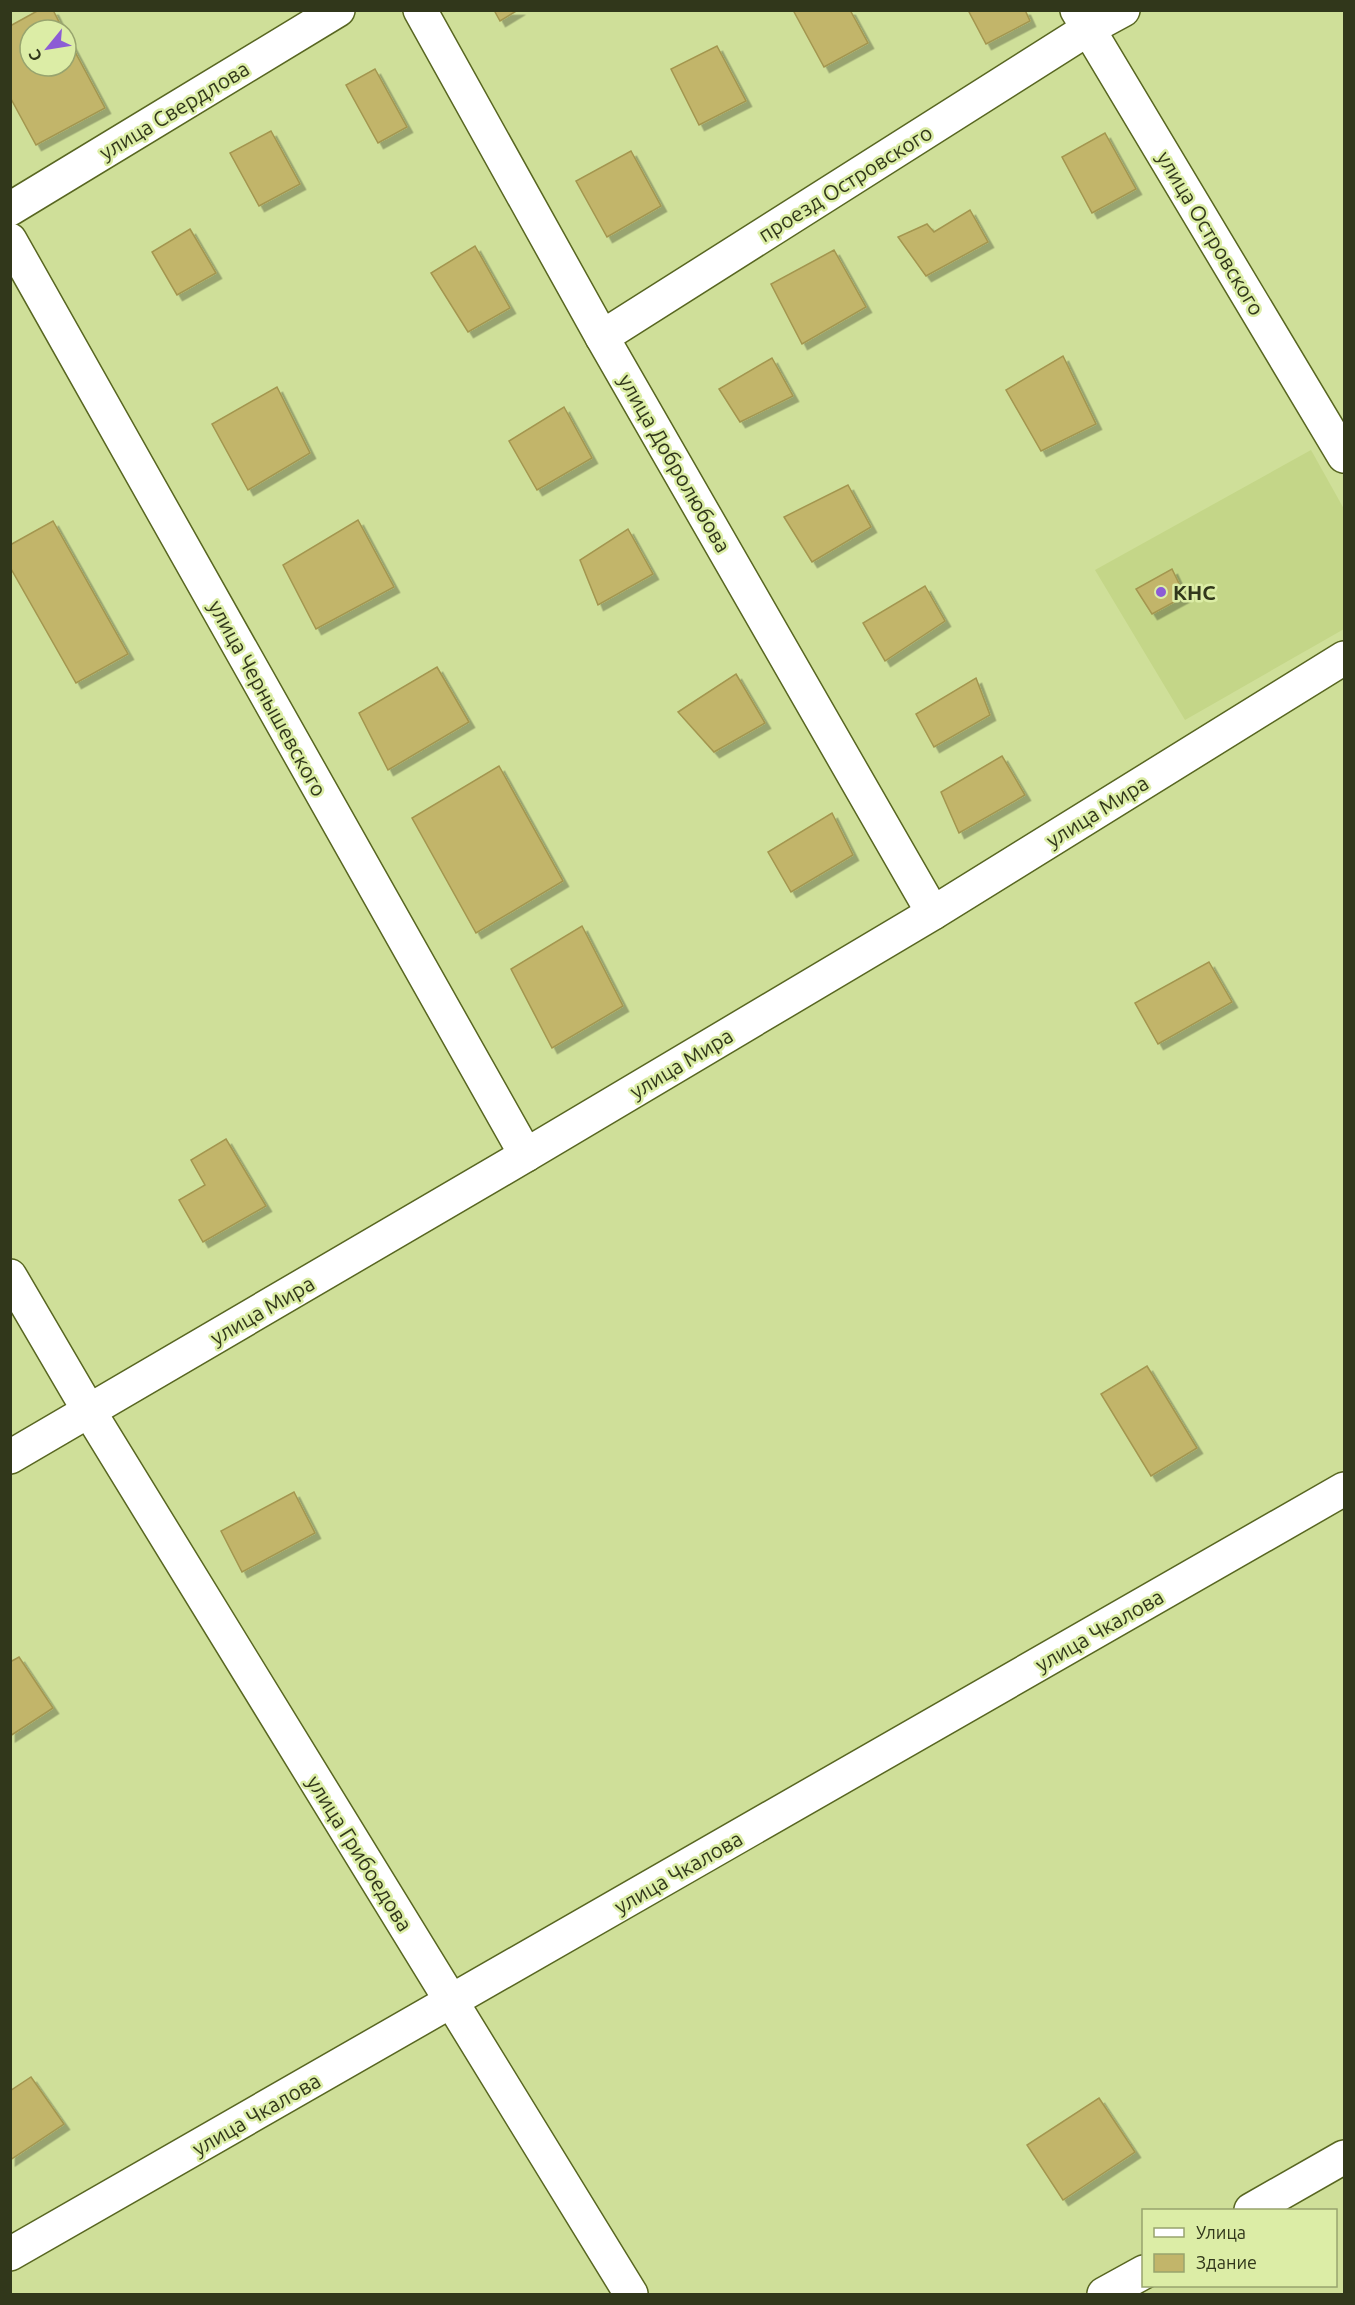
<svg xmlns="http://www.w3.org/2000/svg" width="1355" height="2305" font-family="Ubuntu,sans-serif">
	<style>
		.built { fill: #c4d688 }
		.building { fill: #c2b56a; stroke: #a3964f; stroke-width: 1.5; filter: url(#shadow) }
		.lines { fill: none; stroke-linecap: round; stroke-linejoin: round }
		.minor-casing { stroke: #586621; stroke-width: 36 }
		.minor { stroke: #fff; stroke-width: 33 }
		.poi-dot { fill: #8c5cd5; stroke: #dceda6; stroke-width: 2 }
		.labels { text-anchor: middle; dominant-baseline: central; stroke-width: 5; stroke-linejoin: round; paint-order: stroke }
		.street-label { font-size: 21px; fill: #31371b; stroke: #dceda6 }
		.poi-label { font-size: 21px; font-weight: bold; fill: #31371b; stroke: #dceda6; text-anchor: start }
	</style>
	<defs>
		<filter id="shadow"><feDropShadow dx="5.5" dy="5.5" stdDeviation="0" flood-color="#0004"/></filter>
	</defs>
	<rect width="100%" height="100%" fill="#cfdf99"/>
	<path class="built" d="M1311 450 1344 509V629L1185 720 1095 570Z"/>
	<g class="building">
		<path d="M39 10H53L63 30H30V66H66V35L105 108 36 145 10 97V26Z"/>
		<path d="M494 10H518L500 21Z"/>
		<path d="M793 10H850L868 43 824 67Z"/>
		<path d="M968 10H1025L1030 21 986 44Z"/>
		<path d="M717 46 746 101 699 125 671 69Z"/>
		<path d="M375 69 407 127 378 143 346 85Z"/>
		<path d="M271 131 300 184 259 206 230 153Z"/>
		<path d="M1105 133 1136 189 1092 213 1062 157Z"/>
		<path d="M631 151 661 206 607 237 576 181Z"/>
		<path d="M970 210 988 242 926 276 898 237 927 224 934 232Z"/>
		<path d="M190 229 216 273 177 295 152 252Z"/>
		<path d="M475 246 510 308 468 332 431 273Z"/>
		<path d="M834 250 866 307 802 344 771 284Z"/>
		<path d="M1063 356 1096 424 1041 451 1006 390Z"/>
		<path d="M772 358 793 396 740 422 719 389Z"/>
		<path d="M277 387 310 453 248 490 212 424Z"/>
		<path d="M564 407 592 458 537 490 509 441Z"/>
		<path d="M848 485 871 527 812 562 784 517Z"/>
		<path d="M358 520 394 587 316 629 283 565Z"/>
		<path d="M53 521 128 654 76 683 10 567V545Z"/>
		<path d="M628 529 653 574 598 605 580 560Z"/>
		<path d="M1172 569 1185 596 1152 614 1136 589Z"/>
		<path d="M925 586 945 621 885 661 863 623Z"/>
		<path d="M437 667 469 722 388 770 359 713Z"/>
		<path d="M736 674 765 723 714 752 678 712Z"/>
		<path d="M976 678 990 715 934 747 916 714Z"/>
		<path d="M1002 756 1025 795 959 833 941 792Z"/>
		<path d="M499 766 563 881 476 933 412 818Z"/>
		<path d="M832 813 853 855 791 892 768 852Z"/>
		<path d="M582 926 623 1006 552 1048 511 969Z"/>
		<path d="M1209 962 1232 1002 1158 1044 1135 1003Z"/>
		<path d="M226 1139 266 1206 203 1242 179 1200 205 1185 191 1160Z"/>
		<path d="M1147 1366 1197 1448 1151 1476 1101 1394Z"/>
		<path d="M294 1492 315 1533 242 1572 221 1531Z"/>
		<path d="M19 1657 53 1708 10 1736V1662Z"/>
		<path d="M31 2077 64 2124 10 2160V2091Z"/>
		<path d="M1099 2098 1135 2152 1063 2200 1027 2145Z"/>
	</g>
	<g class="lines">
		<g class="minor-casing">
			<g id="minor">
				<path d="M420 10 602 337 933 913"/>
				<path d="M1077 10 1344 456"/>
				<path d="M10 209 338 10"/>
				<path d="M10 240 526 1155"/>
				<path d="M602 337 1088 29 1123 10"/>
				<path d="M10 1276 89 1411 631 2294"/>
				<path d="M10 1457 526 1155 933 913 1344 658"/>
				<path d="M1251 2210 1344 2157"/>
				<path d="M10 2254 1344 1489"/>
				<path d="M1104 2294 1144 2272"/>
			</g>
		</g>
		<use href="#minor" class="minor"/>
	</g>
	<circle class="poi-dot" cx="1161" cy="592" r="6"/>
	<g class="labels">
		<g class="street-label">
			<text transform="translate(174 110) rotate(-31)">улица Свердлова</text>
			<text transform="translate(845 183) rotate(-32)">проезд Островского</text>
			<text transform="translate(1211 233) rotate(59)">улица Островского</text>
			<text transform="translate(675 463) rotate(60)">улица Добролюбова</text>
			<text transform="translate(268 698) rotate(61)">улица Чернышевского</text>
			<text transform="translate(1097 811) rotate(-32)">улица Мира</text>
			<text transform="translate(681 1063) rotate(-31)">улица Мира</text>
			<text transform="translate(262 1310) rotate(-30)">улица Мира</text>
			<text transform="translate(1099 1630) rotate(-30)">улица Чкалова</text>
			<text transform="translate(360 1853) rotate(58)">улица Грибоедова</text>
			<text transform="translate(678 1872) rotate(-30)">улица Чкалова</text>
			<text transform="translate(256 2114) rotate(-30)">улица Чкалова</text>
		</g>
		<g class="poi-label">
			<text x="1173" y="592">КНС</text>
		</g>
	</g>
	<rect width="1355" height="2305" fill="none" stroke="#31371b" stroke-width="24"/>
	<rect x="1142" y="2209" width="195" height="78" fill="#dceda6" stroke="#98a46e" stroke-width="1.5"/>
	<rect x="1154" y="2228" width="30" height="9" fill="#ffffff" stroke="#98a46e" stroke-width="1.5"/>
	<text x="1196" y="2239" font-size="18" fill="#31371b">Улица</text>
	<rect x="1154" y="2254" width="30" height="18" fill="#c2b56a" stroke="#98a46e" stroke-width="1.5"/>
	<text x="1196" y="2269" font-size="18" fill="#31371b">Здание</text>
	<g transform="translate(48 48) rotate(240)"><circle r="28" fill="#dceda6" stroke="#98a46e" stroke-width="1.5"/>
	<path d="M0-4.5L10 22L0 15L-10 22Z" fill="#8c5cd5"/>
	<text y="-9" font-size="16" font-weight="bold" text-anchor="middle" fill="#31371b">С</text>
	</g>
</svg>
